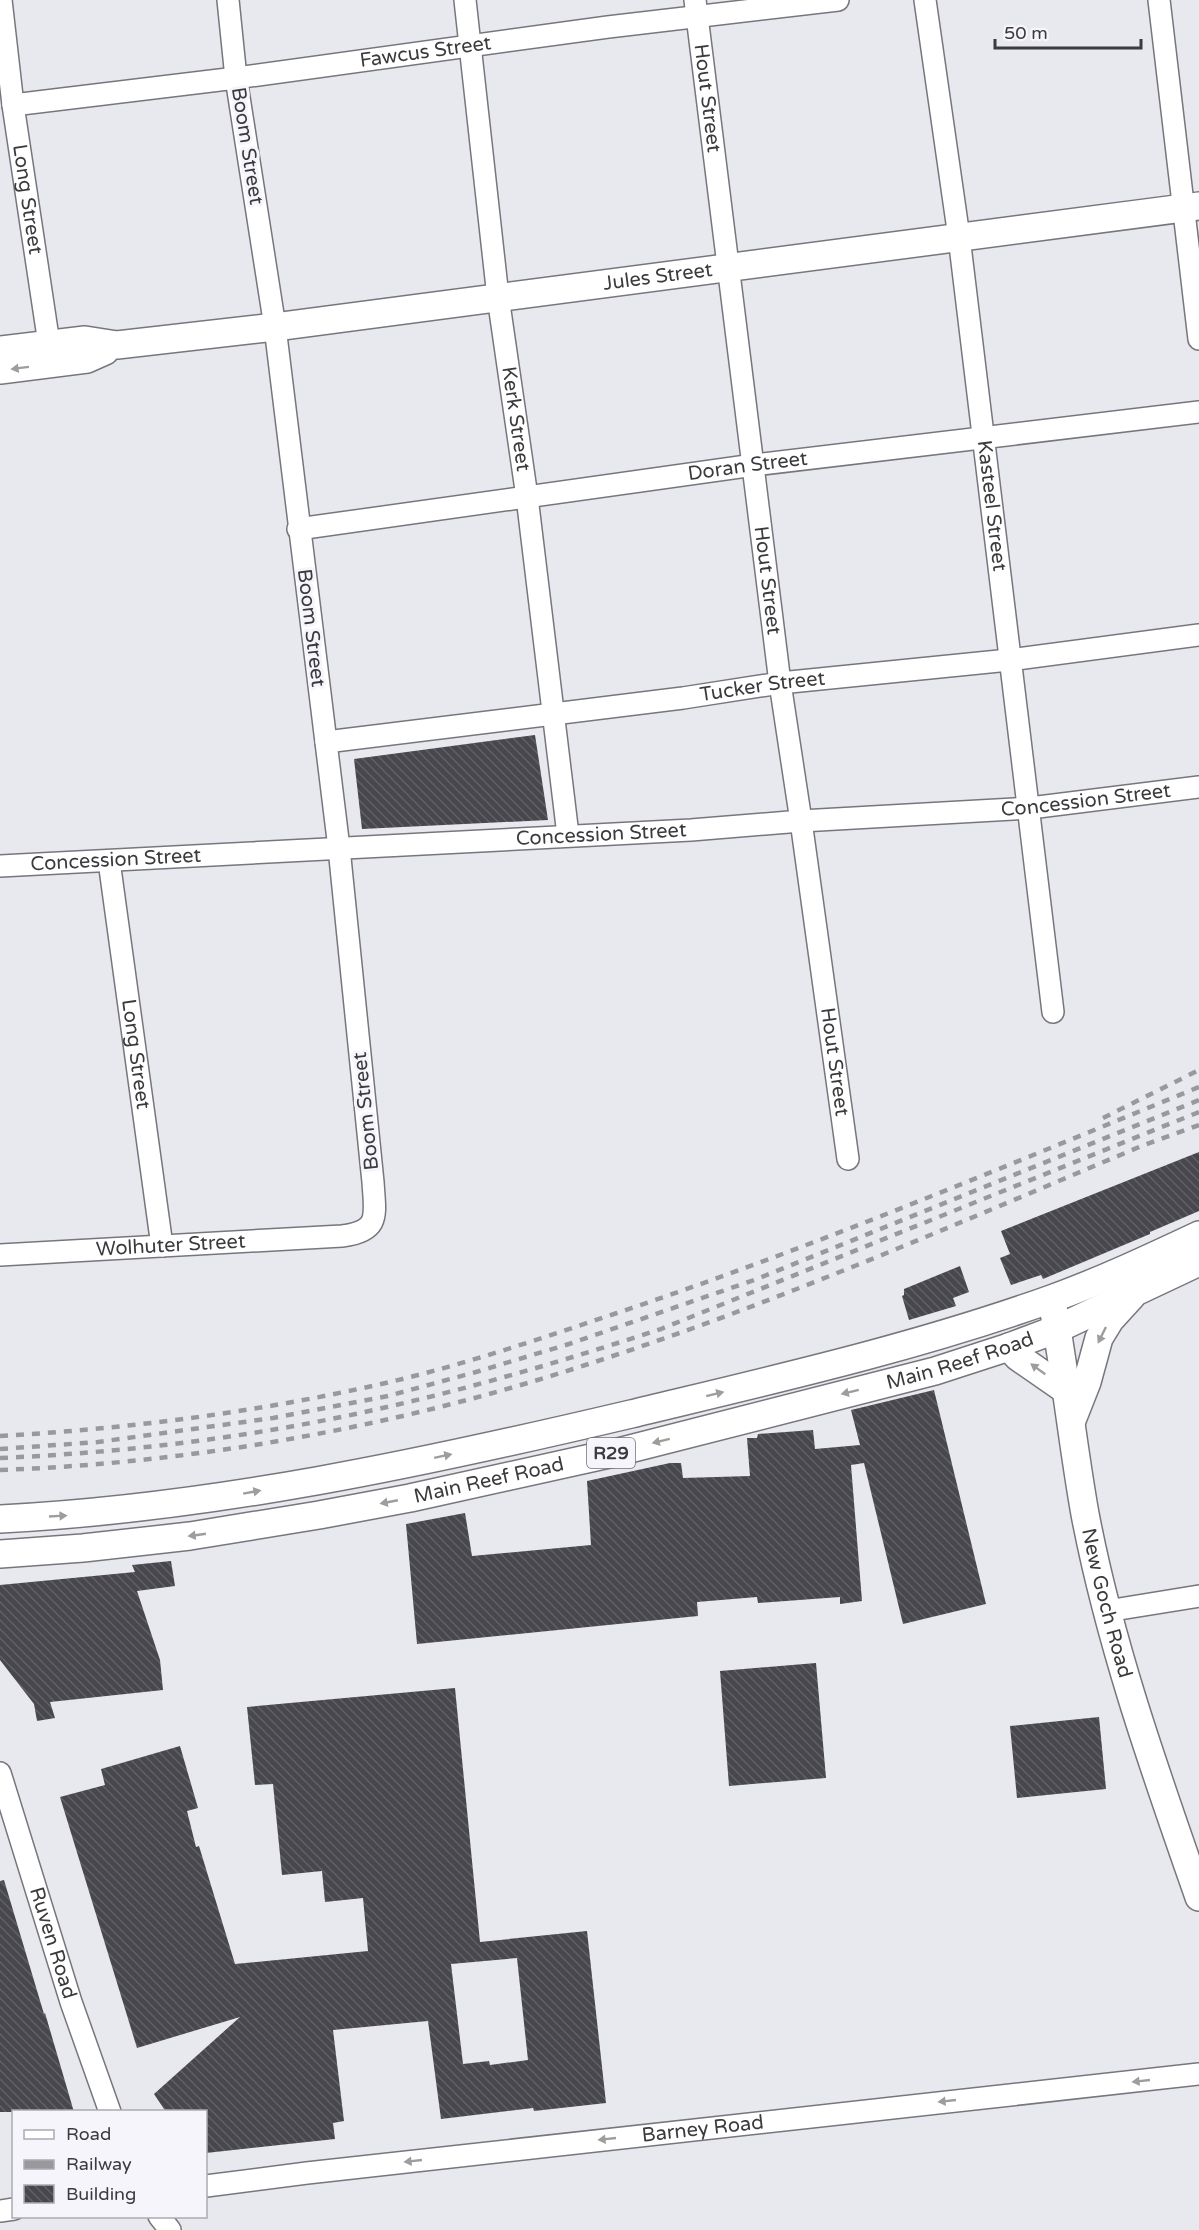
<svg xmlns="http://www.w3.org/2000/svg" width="1199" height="2230" font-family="'Varela Round',sans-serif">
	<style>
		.building { fill: url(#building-back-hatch); fill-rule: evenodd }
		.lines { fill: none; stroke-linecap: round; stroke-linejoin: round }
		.minor-casing { stroke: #77767c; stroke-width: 24 }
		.major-casing { stroke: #77767c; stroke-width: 30 }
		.minor { stroke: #fff; stroke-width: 21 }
		.major { stroke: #fff; stroke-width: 27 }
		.rail { stroke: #99999d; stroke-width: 4.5; stroke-dasharray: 8 8; stroke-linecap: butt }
		.oneway { fill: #9d9d9e }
		.labels { text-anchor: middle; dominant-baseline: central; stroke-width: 6; stroke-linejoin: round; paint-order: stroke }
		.shield { fill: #f6f5fc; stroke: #737376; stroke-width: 1.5 }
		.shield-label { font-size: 18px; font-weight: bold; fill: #3b3b3d }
		.street-label { font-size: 20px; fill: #3b3b3d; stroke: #f6f5fc }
	</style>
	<defs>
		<pattern id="building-back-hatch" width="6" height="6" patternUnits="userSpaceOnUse" patternTransform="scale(1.5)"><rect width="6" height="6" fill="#48474d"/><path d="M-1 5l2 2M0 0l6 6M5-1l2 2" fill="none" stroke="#616065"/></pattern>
	</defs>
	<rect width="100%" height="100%" fill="#e8e8ef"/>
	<g class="building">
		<path d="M535 735 548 820 362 829 354 759Z"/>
		<path d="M1199 1152V1211L1150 1232V1234L1043 1279 1041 1275 1011 1285 1000 1258 1010 1254 1001 1231Z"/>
		<path d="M960 1266 969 1292 953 1298 956 1306 909 1320 902 1296 904 1295V1289Z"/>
		<path d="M934 1390 986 1604 903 1624 864 1463 851 1465 862 1601 840 1604V1597L758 1603 757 1597 697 1602 698 1616 417 1644 406 1524 465 1513 472 1556 591 1545 587 1481 670 1463H681L683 1478 750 1476 747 1438H757L758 1434 813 1430 815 1449 860 1445 851 1410Z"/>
		<path d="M171 1561 175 1586 137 1591 160 1660 163 1690 50 1702 55 1718 37 1721 34 1704 0 1660V1585L135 1572 132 1565Z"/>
		<path d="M816 1663 826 1778 729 1786 720 1671Z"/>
		<path d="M455 1688 480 1942 587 1931 606 2103 534 2111 533 2108 441 2119 428 2021 333 2030 344 2121 333 2123 335 2139 206 2153V2112H166L154 2094 240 2017 137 2048 60 1797 105 1785 101 1769 180 1746 198 1808 187 1811 196 1847 199 1846 235 1964 368 1951 363 1898 325 1902 322 1871 282 1875 273 1784 255 1785 247 1707ZM517 1958 528 2060 490 2065 489 2061 463 2064 451 1964Z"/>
		<path d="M1099 1717 1106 1789 1017 1798 1010 1726Z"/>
		<path d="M4 1880 44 2014 45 2013 74 2112H0V1881Z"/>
	</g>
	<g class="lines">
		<g class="minor-casing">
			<g id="minor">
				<path id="s1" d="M1 0 13 105 51 357"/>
				<path id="s2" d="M465 0 498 297 527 497 568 835"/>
				<path id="s3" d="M695 0 780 683 801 821 848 1159"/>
				<path id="s4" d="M925 0 959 237 1053 1012"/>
				<path d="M1159 0 1199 339"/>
				<path id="s5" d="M13 105 236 78 608 27 838 0"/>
				<path id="s6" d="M298 529 754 465 1199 412"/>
				<path id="s7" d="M326 742 683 698 780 683 1009 660 1199 635"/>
				<path id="s8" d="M109 861 162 1246"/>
				<path id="s9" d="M0 866 691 830 801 821 1030 808 1199 787"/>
				<path id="s10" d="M0 1255 342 1236C381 1231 375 1215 373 1182L339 848 275 327 236 78 228 0"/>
				<path d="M1107 1611 1199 1596"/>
				<path id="s11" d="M0 1773 71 2002 110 2112"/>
				<path id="s12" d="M206 2186 307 2173 1199 2074"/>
				<path d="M0 2211 14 2209"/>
				<path d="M159 2216 170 2230"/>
			</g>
		</g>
		<g class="major-casing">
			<g id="major">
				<path id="s13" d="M0 350 85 340 117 345 275 327 1199 206"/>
				<path d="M0 370 87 359 105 351"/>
				<path id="s14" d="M1054 1312C1066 1379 1073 1447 1085 1514 1110 1645 1155 1771 1199 1897"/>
				<path d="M1009 1347 1018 1357 1067 1391"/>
				<path d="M1072 1420 1087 1382 1099 1338 1110 1320 1131 1297"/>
				<path d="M0 1519C214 1508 423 1463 631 1414 772 1380 914 1348 1051 1299 1101 1281 1150 1258 1199 1235"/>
				<path id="s15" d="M0 1554 83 1548 190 1536 319 1515 410 1498 618 1452 935 1371 1009 1347 1057 1329 1199 1262"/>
			</g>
		</g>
		<use href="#minor" class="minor"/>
		<use href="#major" class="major"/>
		<g class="rail">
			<path d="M1103 1118 1199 1070"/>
			<path d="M0 1436C122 1429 243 1414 363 1388 449 1370 533 1341 617 1313 814 1247 1006 1166 1199 1087"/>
			<path d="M0 1449 98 1442 273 1418 388 1396 476 1372 569 1344 757 1279 1199 1100"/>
			<path d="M0 1458C91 1454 181 1445 271 1430 404 1408 533 1371 661 1329L1199 1112"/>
			<path d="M0 1470C193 1463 389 1428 573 1369 768 1307 956 1224 1144 1145L1199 1125"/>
		</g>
	</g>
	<defs><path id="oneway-solid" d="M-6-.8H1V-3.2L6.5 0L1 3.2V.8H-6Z" transform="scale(1.5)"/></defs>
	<g class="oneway">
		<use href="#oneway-solid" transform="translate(20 368) rotate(173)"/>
		<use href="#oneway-solid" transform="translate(1102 1335) rotate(116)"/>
		<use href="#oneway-solid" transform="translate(1038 1369) rotate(-144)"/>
		<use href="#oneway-solid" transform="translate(850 1392) rotate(166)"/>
		<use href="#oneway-solid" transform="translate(715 1394) rotate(-14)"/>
		<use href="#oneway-solid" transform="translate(661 1441) rotate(166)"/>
		<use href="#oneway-solid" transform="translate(443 1456) rotate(-12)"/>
		<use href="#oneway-solid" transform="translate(252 1492) rotate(-10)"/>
		<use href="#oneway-solid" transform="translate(389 1502) rotate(169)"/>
		<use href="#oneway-solid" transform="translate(58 1516) rotate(-3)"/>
		<use href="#oneway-solid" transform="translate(197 1535) rotate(172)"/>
		<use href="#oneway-solid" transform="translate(1141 2081) rotate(174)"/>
		<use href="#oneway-solid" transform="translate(947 2101) rotate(174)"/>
		<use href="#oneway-solid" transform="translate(607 2139) rotate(174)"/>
		<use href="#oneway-solid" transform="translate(413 2161) rotate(174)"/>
	</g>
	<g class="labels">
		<rect class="shield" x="587" y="1438" width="48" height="30" rx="4.5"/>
		<g class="shield-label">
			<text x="611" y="1453">R29</text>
		</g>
		<g class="street-label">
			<text stroke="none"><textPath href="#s5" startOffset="416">Fawcus Street</textPath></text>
			<text stroke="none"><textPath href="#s3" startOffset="99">Hout Street</textPath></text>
			<text transform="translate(247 146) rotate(81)">Boom Street</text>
			<text stroke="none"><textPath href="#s1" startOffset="201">Long Street</textPath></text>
			<text stroke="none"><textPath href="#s13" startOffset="663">Jules Street</textPath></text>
			<text stroke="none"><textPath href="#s2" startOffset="422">Kerk Street</textPath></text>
			<text stroke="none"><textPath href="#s6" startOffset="454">Doran Street</textPath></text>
			<text stroke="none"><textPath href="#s4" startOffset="510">Kasteel Street</textPath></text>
			<text stroke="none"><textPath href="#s3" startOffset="585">Hout Street</textPath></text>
			<text transform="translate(311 628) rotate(83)">Boom Street</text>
			<text stroke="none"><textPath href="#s7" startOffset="440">Tucker Street</textPath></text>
			<text stroke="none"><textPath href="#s9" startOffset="1088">Concession Street</textPath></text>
			<text stroke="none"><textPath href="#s9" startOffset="602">Concession Street</textPath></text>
			<text stroke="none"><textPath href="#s9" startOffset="116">Concession Street</textPath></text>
			<text stroke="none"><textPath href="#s8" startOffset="195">Long Street</textPath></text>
			<text stroke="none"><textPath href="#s3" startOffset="1071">Hout Street</textPath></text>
			<text transform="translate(366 1111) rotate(-96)">Boom Street</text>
			<text stroke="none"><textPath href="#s10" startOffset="171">Wolhuter Street</textPath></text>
			<text stroke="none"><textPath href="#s15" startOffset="981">Main Reef Road</textPath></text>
			<text stroke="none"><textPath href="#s15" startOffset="495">Main Reef Road</textPath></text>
			<text stroke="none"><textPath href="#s14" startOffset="296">New Goch Road</textPath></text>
			<text stroke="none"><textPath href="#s11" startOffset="178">Ruven Road</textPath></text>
			<text stroke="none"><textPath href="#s12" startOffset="500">Barney Road</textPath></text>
		</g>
	</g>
	<rect x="12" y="2110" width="195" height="108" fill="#f6f5fc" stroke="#ababb0" stroke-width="1.5"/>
	<rect x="24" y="2130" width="30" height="9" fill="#ffffff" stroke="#ababb0" stroke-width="1.5"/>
	<text x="66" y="2140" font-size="18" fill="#3b3b3d">Road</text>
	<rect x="24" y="2160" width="30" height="9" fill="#99999d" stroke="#ababb0" stroke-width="1.5"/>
	<text x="66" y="2170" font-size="18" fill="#3b3b3d">Railway</text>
	<rect x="24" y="2185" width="30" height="18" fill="url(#building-back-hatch)" stroke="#ababb0" stroke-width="1.5"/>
	<text x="66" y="2200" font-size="18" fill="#3b3b3d">Building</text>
	<path d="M995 39v9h146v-9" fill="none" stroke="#3b3b3d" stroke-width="3"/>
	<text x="1004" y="39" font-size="18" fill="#3b3b3d" stroke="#f6f5fc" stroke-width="4.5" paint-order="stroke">50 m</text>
</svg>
